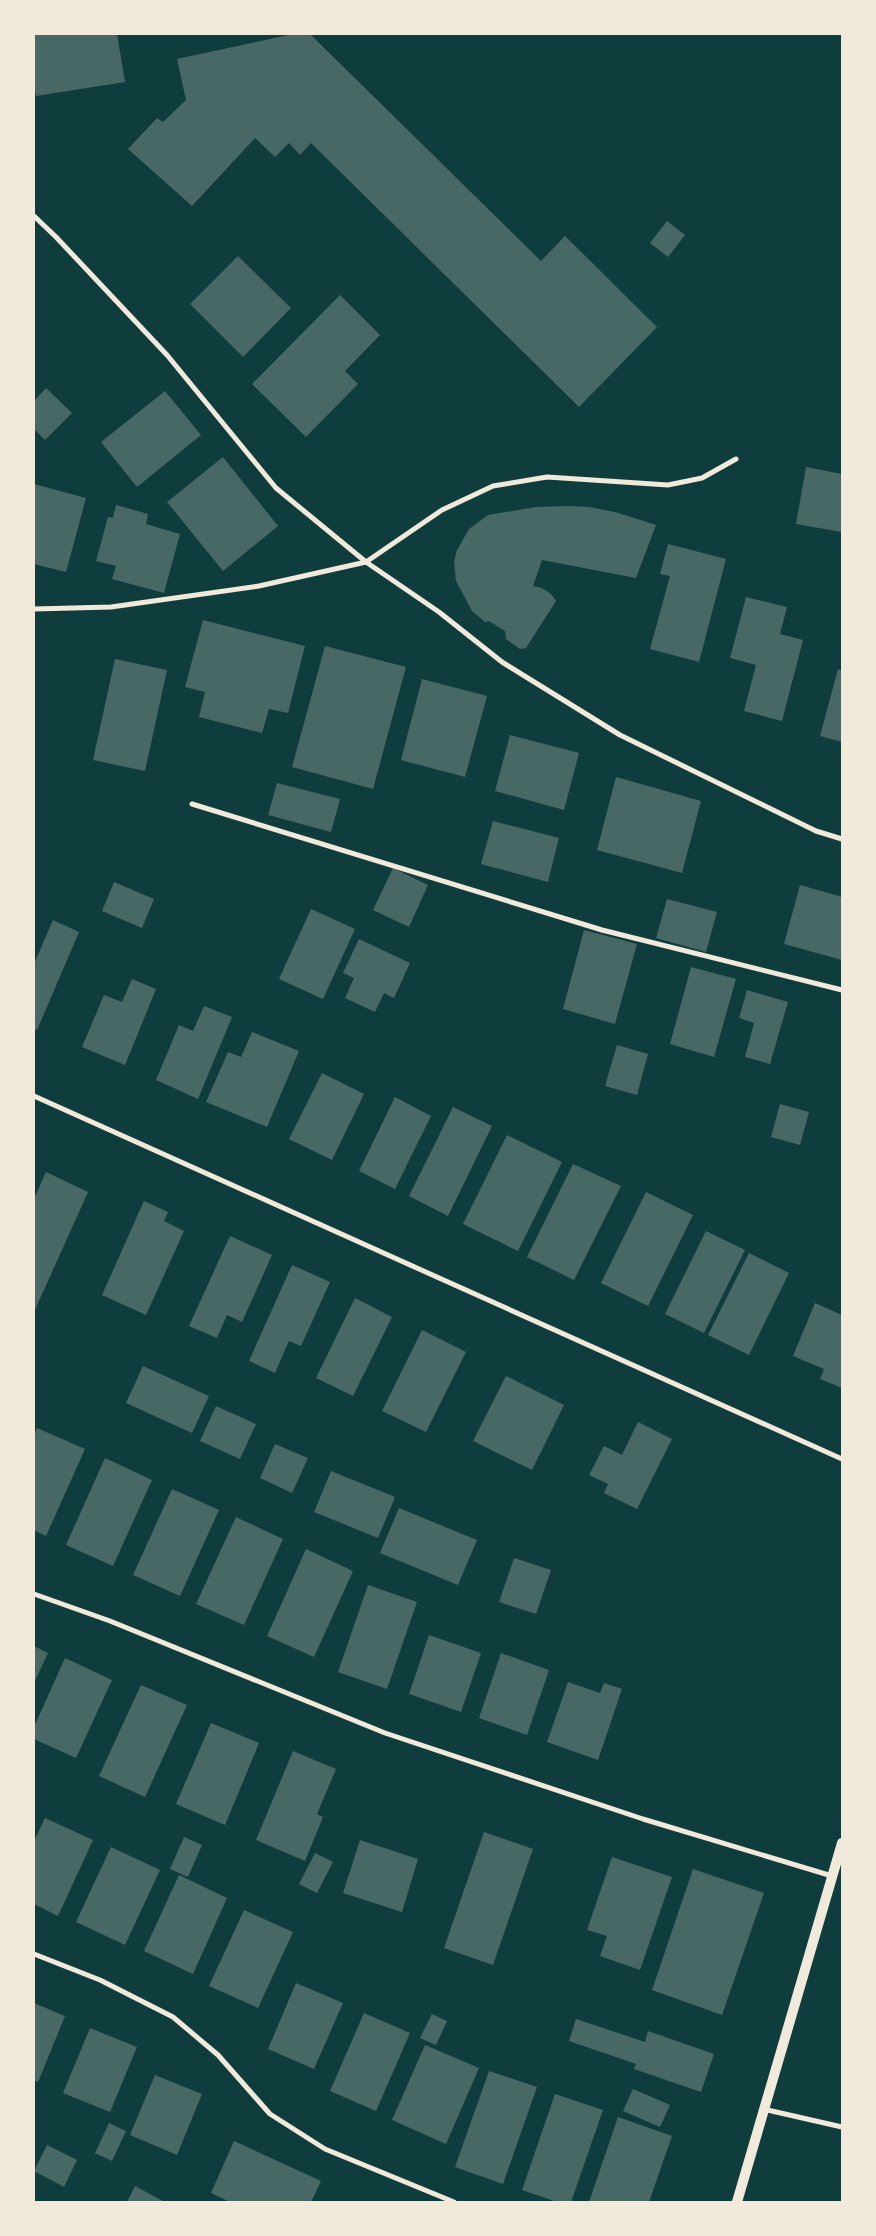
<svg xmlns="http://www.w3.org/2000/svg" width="876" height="2236" font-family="Signika,sans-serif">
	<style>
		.building { fill: #486865 }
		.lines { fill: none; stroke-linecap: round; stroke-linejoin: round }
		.minor { stroke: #f1e9da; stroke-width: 5 }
		.secondary { stroke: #f1e9da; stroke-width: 10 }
	</style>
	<rect width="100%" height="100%" fill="#0f3d3e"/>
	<g class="building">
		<path d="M34 34H117L125 82 36 96 34 84Z"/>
		<path d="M293 34H310L541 261 565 236 657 327 579 407 311 143 300 155 289 143 275 157 255 138 192 206 128 149 157 118 163 122 186 100 177 59Z"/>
		<path d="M667 221 685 235 668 257 650 243Z"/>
		<path d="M238 256 291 308 243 357 190 304Z"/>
		<path d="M340 295 380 335 345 371 358 384 306 437 252 384Z"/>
		<path d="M46 388 72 413 45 440 34 429V401Z"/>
		<path d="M165 391 201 435 137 487 101 442Z"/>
		<path d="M223 457 278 526 223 571 167 502Z"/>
		<path d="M806 467 842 474V532L796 524Z"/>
		<path d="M34 484 86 498 66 572 34 564Z"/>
		<path d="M116 505 148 514 146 524 180 534 164 593 112 579 116 566 96 561 108 517 113 518Z"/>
		<path d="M570 506 589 507 615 512 656 525 636 578 542 560 533 586 542 588 551 594 556 601 526 648 520 649 506 639 505 631 489 621 485 622 472 611 456 581 454 562 457 550 469 529 488 515 536 507Z"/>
		<path d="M668 544 726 559 699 662 650 649 670 576 660 574Z"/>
		<path d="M746 597 787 607 780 634 803 640 782 721 744 711 756 665 730 658Z"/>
		<path d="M203 620 305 646 288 713 269 709 262 733 199 717 205 692 185 687Z"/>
		<path d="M325 646 406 667 373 789 292 767Z"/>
		<path d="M115 659 167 670 145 771 93 760Z"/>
		<path d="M838 669 842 671V742L820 736Z"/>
		<path d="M422 679 487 696 465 777 401 760Z"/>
		<path d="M510 735 579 753 564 810 495 791Z"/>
		<path d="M616 777 701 801 682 873 597 850Z"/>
		<path d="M277 783 340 799 331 832 268 815Z"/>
		<path d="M493 821 559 838 548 882 481 864Z"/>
		<path d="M393 868 428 885 409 927 373 910Z"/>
		<path d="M114 882 154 899 142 928 102 911Z"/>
		<path d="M800 885 842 897V960L784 944Z"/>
		<path d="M667 899 717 912 706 952 656 938Z"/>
		<path d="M311 909 355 929 323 999 279 979Z"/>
		<path d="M53 920 79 932 37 1030 34 1029V964Z"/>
		<path d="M584 930 637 944 615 1024 563 1009Z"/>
		<path d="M359 939 410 963 394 998 384 993 375 1012 345 998 354 978 343 973Z"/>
		<path d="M691 967 736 979 714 1057 670 1044Z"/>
		<path d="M132 979 156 989 125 1065 82 1047 104 995 122 1002Z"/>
		<path d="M747 990 788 1002 770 1064 745 1057 754 1023 739 1018Z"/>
		<path d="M204 1006 232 1017 198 1099 156 1080 179 1025 193 1031Z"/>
		<path d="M252 1032 299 1051 267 1127 206 1102 228 1052 241 1057Z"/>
		<path d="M617 1045 648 1054 637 1095 605 1086Z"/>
		<path d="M322 1073 364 1094 332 1160 289 1139Z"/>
		<path d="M395 1097 431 1116 395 1189 359 1171Z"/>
		<path d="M780 1104 809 1112 800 1145 771 1137Z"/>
		<path d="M453 1107 492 1126 448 1216 409 1196Z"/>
		<path d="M507 1135 562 1162 518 1251 463 1224Z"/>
		<path d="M573 1164 621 1186 574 1280 527 1257Z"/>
		<path d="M46 1172 88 1192 34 1312V1199Z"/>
		<path d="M646 1192 693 1215 648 1306 601 1283Z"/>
		<path d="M144 1201 168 1212 164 1221 184 1231 146 1315 102 1295Z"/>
		<path d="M706 1231 745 1250 704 1333 665 1314Z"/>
		<path d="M230 1236 272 1255 242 1322 227 1315 217 1338 189 1326Z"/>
		<path d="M749 1253 789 1273 749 1355 708 1335Z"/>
		<path d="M292 1265 330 1282 301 1346 289 1341 275 1373 249 1361Z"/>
		<path d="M355 1298 392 1317 353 1396 316 1378Z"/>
		<path d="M815 1303 842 1315V1388L820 1379 824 1369 793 1356Z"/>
		<path d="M422 1330 466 1352 426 1432 382 1411Z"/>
		<path d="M143 1366 209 1396 192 1433 126 1403Z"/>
		<path d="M506 1376 564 1405 532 1470 473 1441Z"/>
		<path d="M216 1406 256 1424 240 1459 200 1441Z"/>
		<path d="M638 1422 672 1439 637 1509 604 1493 608 1484 589 1475 604 1446 622 1455Z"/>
		<path d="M37 1428 85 1449 46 1536 34 1530V1435Z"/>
		<path d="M275 1444 308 1458 292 1493 260 1478Z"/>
		<path d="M105 1458 152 1480 113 1566 66 1545Z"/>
		<path d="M331 1471 395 1497 378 1538 314 1512Z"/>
		<path d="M172 1489 219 1510 180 1596 133 1575Z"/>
		<path d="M399 1508 477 1540 458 1585 380 1553Z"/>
		<path d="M236 1517 283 1539 244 1625 196 1604Z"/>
		<path d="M306 1549 353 1571 314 1657 267 1636Z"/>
		<path d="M514 1558 551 1570 536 1614 499 1602Z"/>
		<path d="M368 1585 417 1602 387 1689 338 1672Z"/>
		<path d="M429 1635 481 1653 461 1712 409 1694Z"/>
		<path d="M34 1646 48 1653 34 1683Z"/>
		<path d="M501 1653 549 1670 527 1735 479 1718Z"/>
		<path d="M65 1658 112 1680 76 1758 34 1739V1727Z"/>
		<path d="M568 1682 600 1693 604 1683 622 1689 598 1760 547 1742Z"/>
		<path d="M141 1685 187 1705 145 1797 99 1776Z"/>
		<path d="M211 1723 259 1743 225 1825 176 1804Z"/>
		<path d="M293 1751 336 1769 317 1814 323 1817 305 1861 256 1840Z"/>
		<path d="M45 1818 93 1840 58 1916 34 1904V1841Z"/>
		<path d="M484 1832 533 1849 493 1965 444 1948Z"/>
		<path d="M184 1837 202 1845 188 1877 170 1869Z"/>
		<path d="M360 1840 418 1859 402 1912 343 1893Z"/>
		<path d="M111 1847 160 1870 125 1945 76 1922Z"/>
		<path d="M315 1853 333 1862 317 1893 299 1884Z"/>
		<path d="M612 1857 672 1877 640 1970 600 1956 607 1936 587 1930Z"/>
		<path d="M693 1869 764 1893 722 2015 652 1990Z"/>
		<path d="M179 1875 227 1898 193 1974 144 1951Z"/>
		<path d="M244 1910 293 1932 258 2008 209 1986Z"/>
		<path d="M296 1983 343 2003 314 2069 268 2049Z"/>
		<path d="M34 2003 65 2016 38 2082 34 2080Z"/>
		<path d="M364 2013 410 2033 376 2111 330 2091Z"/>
		<path d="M432 2014 447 2021 436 2045 420 2038Z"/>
		<path d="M576 2019 645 2042 648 2031 714 2054 701 2092 634 2069 636 2064 569 2041Z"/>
		<path d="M90 2028 137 2047 110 2112 63 2093Z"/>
		<path d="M425 2045 479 2068 446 2144 392 2120Z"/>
		<path d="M489 2071 537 2087 503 2184 455 2167Z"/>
		<path d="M155 2075 202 2094 177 2155 130 2135Z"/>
		<path d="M633 2089 670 2105 660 2127 623 2111Z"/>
		<path d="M555 2094 603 2110 571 2202H557L522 2190Z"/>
		<path d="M618 2117 672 2136 649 2202H589Z"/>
		<path d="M109 2123 126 2131 112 2161 95 2153Z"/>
		<path d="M234 2141 321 2181 311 2202H230L211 2193Z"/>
		<path d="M47 2145 77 2160 64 2187 34 2171Z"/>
		<path d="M135 2186 165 2202H127Z"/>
	</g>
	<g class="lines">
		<g class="minor">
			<path d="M34 216 56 237 167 355 276 488 366 562 439 612 502 662 620 735 816 831 842 839"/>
			<path d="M34 609 111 607 259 586 366 562 442 510 493 486 547 477 668 485 702 478 736 459"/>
			<path d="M192 804 602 930 842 990"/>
			<path d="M34 1096 842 1459"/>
			<path d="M34 1594 110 1621 385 1733 643 1819 832 1876"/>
			<path d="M34 1954 100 1980 173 2017 218 2055 270 2114 325 2149 454 2202"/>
			<path d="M763 2109 842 2127"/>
		</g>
		<path class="secondary" d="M737 2202 842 1843"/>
	</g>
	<rect width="876" height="2236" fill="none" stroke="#f1e9da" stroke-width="70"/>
</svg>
